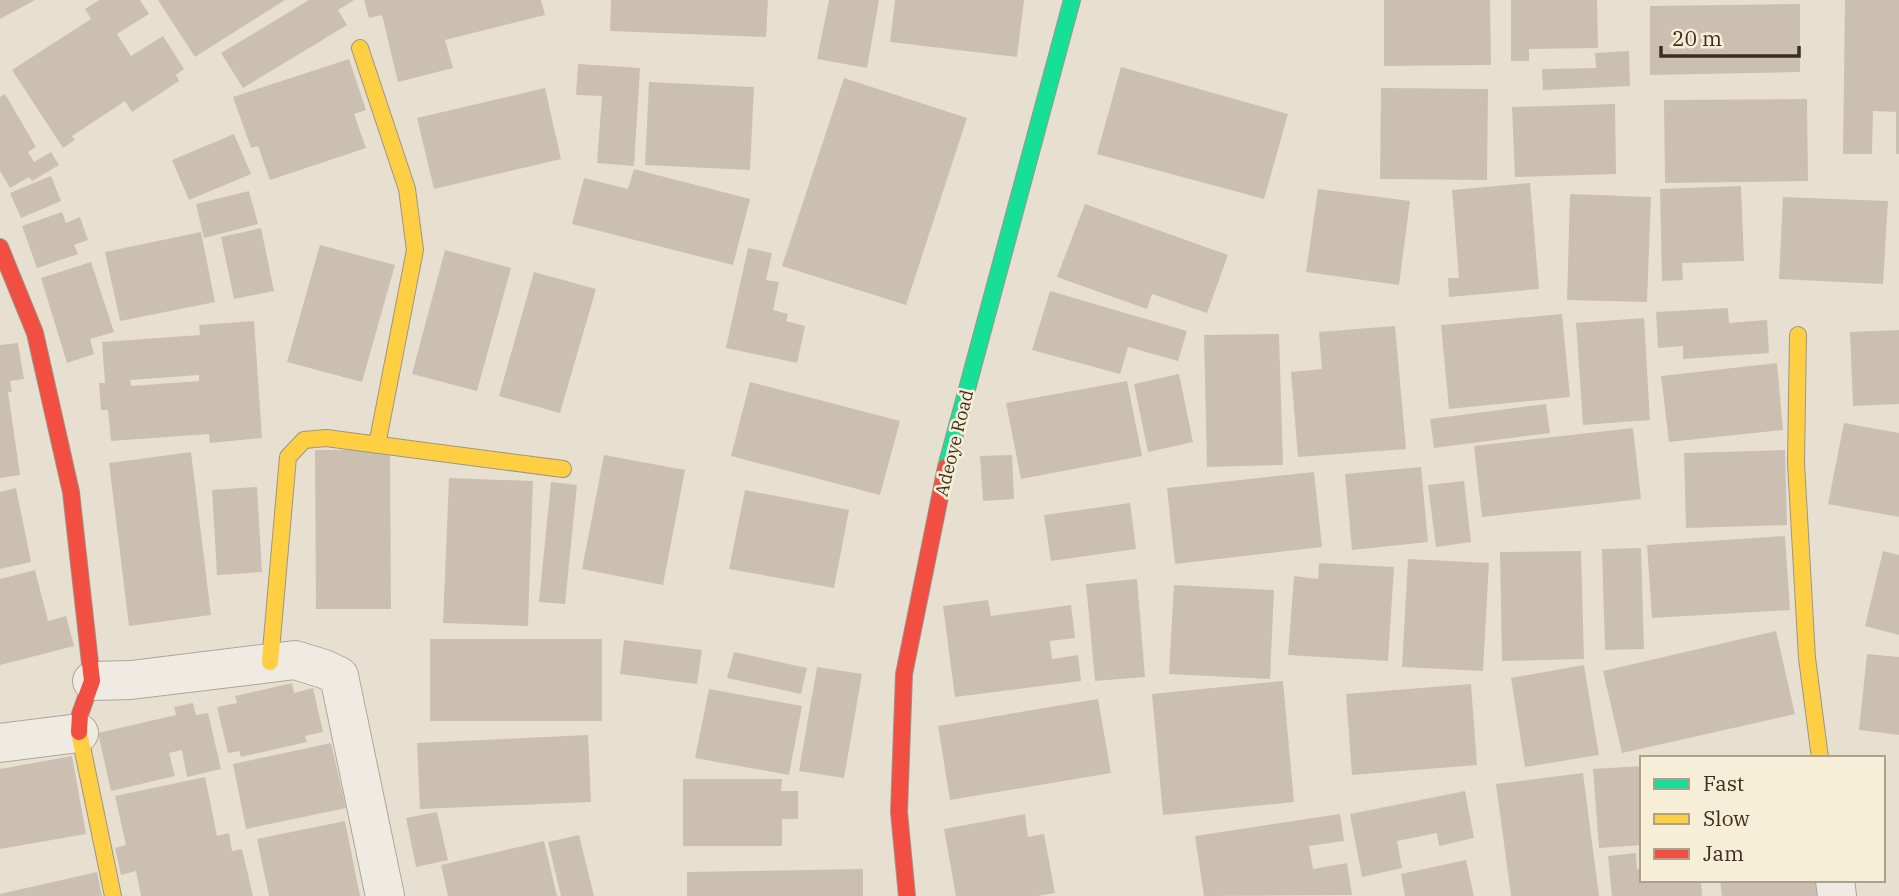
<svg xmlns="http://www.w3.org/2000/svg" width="1899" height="896" font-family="'IBM Plex Serif',serif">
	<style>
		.building { fill: #cbbfb2; fill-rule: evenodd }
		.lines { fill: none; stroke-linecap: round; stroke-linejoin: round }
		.street-casing { stroke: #ada599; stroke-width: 40 }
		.fast-casing { stroke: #9c958a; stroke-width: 18 }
		.slow-casing { stroke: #9c958a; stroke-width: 18 }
		.jam-casing { stroke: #9c958a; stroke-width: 18 }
		.street { stroke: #efebe3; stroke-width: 38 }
		.fast { stroke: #16e098; stroke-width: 16 }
		.slow { stroke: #ffcf43; stroke-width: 16 }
		.jam { stroke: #f24e42; stroke-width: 16 }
		.labels { text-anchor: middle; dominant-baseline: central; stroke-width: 5; stroke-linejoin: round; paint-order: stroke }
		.street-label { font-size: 18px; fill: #3d2e20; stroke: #f7eed8 }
	</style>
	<rect width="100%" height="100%" fill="#e7e0d1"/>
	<g class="building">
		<path d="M0 0H35L0 19Z"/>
		<path d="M99 0H140L149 14 117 34 131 56 163 36 184 69 176 75 179 81 132 112 125 101 72 136 75 140 63 148 12 70 91 19 85 9Z"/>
		<path d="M158 0H285L195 57Z"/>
		<path d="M309 0H354L338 10 347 25 243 88 221 53Z"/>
		<path d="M364 0H541L545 15 445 40 453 68 398 82 382 15 369 18Z"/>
		<path d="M611 0H768L766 37 610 31Z"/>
		<path d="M829 0H879L867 68 817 59Z"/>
		<path d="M895 0H1024L1017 57 890 42Z"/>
		<path d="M1384 0H1490L1491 65 1384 66Z"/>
		<path d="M1511 0H1597L1598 48 1529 49V61H1511Z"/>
		<path d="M1845 0H1899V154H1896V112L1873 111 1872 154H1843Z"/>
		<path d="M1800 4V72L1650 75V6Z"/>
		<path d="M1629 51 1630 86 1543 90 1542 69 1596 68 1595 53Z"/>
		<path d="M349 59 366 110 354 114 366 148 270 180 258 146 251 148 233 97Z"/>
		<path d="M578 64 640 68 634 166 597 163 602 96 576 95Z"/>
		<path d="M1121 67 1288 114 1264 199 1097 154Z"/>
		<path d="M844 78 967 118 906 305 782 266Z"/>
		<path d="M649 82 754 87 750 170 645 165Z"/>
		<path d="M545 88 561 159 434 189 417 118Z"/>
		<path d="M1381 88 1488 89 1487 180 1380 179Z"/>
		<path d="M5 94 36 147 28 152 34 162 51 152 59 165 32 181 29 177 10 188 0 171V97Z"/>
		<path d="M1807 99 1808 181 1665 183 1664 100Z"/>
		<path d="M1615 104 1616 174 1515 177 1512 107Z"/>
		<path d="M234 134 251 174 189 200 172 160Z"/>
		<path d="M634 169 750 199 733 265 572 224 584 178 628 189Z"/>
		<path d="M51 176 61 201 21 218 10 193Z"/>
		<path d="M1530 183 1539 289 1449 297 1448 278H1459L1452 190Z"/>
		<path d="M1741 186 1744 261 1682 263 1683 280 1662 281 1660 189Z"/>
		<path d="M1318 189 1410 201 1399 285 1306 272Z"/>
		<path d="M249 191 258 224 204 238 196 204Z"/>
		<path d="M1570 194 1651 197 1647 302 1567 300Z"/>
		<path d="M1783 197 1888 201 1883 284 1779 279Z"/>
		<path d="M1085 204 1228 255 1207 313 1152 294 1147 309 1057 277Z"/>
		<path d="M62 212 66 223 80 217 88 240 74 245 78 254 37 268 22 226Z"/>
		<path d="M261 228 274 291 234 299 221 237Z"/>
		<path d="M201 232 215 302 120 321 105 252Z"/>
		<path d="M320 245 395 265 362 382 287 362Z"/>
		<path d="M748 248 772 253 766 280 779 282 773 310 788 314 786 321 805 326 797 363 726 348Z"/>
		<path d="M445 250 511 268 477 391 412 374Z"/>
		<path d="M91 262 114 332 90 339 94 354 67 363 41 278Z"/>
		<path d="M534 272 596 289 560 413 499 396Z"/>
		<path d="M1050 291 1187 331 1178 361 1128 347 1120 374 1032 350Z"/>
		<path d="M1728 308 1729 323 1767 320 1769 353 1683 359V346L1658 348 1656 312Z"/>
		<path d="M1562 314 1570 397 1449 409 1441 325Z"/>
		<path d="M1644 318 1650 420 1583 425 1576 323Z"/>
		<path d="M254 321 262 438 210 443 209 434 111 441 108 410H101L99 383H105L102 342 200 335 199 325ZM199 375V381L131 386 130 380Z"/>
		<path d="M1395 326 1406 449 1298 457 1291 372 1322 369 1319 332Z"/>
		<path d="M1899 330V404L1853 406 1850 332Z"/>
		<path d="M1279 334 1283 465 1207 467 1204 335Z"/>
		<path d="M18 343 24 379 10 381 12 392H8L20 475 0 478V345Z"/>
		<path d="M1777 363 1783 430 1669 442 1661 376Z"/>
		<path d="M1179 374 1193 442 1148 452 1134 384Z"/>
		<path d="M1127 381 1142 456 1021 479 1006 403Z"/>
		<path d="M750 382 900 421 880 495 731 456Z"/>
		<path d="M1546 404 1550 433 1434 448 1430 419Z"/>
		<path d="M1844 423 1899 433V517L1828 504Z"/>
		<path d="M1633 428 1641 499 1482 517 1474 446Z"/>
		<path d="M315 450H390L391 609H316Z"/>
		<path d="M1785 450 1787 525 1686 528 1684 453Z"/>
		<path d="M191 452 211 615 129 626 109 463Z"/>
		<path d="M604 455 685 470 663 585 582 569Z"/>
		<path d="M1012 455 1014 499 983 501 980 456Z"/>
		<path d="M1421 467 1428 542 1352 550 1345 474Z"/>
		<path d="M1314 472 1322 547 1175 564 1167 488Z"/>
		<path d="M449 478 533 481 528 626 443 623Z"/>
		<path d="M1464 481 1471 542 1436 547 1428 485Z"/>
		<path d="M551 482 577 485 565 604 539 602Z"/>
		<path d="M257 487 262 572 217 575 212 490Z"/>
		<path d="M16 488 31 562 0 569V492Z"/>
		<path d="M745 490 849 510 834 588 729 569Z"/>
		<path d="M1130 503 1136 549 1051 561 1044 515Z"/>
		<path d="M1785 536 1790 610 1652 618 1647 545Z"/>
		<path d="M1641 548 1644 649 1605 650 1602 549Z"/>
		<path d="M1581 551 1584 659 1502 661 1500 552Z"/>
		<path d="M1883 551 1899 555V635L1865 626Z"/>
		<path d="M1408 559 1489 563 1483 671 1402 667Z"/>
		<path d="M1319 563 1394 567 1388 661 1288 655 1294 576 1318 579Z"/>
		<path d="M35 570 48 621 66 616 74 646 0 665V579Z"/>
		<path d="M1137 579 1145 677 1095 681 1086 584Z"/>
		<path d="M1174 585 1274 590 1270 679 1169 674Z"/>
		<path d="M988 600 991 616 1071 605 1075 638 1050 641 1052 659 1078 655 1081 681 955 697 943 606Z"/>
		<path d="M1776 631 1795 714 1622 753 1603 671Z"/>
		<rect x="430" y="639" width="172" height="82"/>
		<path d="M624 640 702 650 697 684 620 674Z"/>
		<path d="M734 652 807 668 801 694 727 678Z"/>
		<path d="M1867 654 1899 657V735L1859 730Z"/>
		<path d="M1584 665 1599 755 1525 767 1511 678Z"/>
		<path d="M817 667 862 674 844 778 799 771Z"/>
		<path d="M1283 681 1294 802 1163 815 1152 694Z"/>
		<path d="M292 683 294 693 313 688 323 732 305 736 307 742 241 757 239 751 228 753 217 707 237 703 235 696Z"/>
		<path d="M1471 684 1477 765 1352 775 1346 694Z"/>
		<path d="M709 689 802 706 789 775 695 758Z"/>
		<path d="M1098 699 1111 773 950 800 938 726Z"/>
		<path d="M193 703 196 715 208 713 221 769 187 777 182 750 169 753 175 776 111 791 98 733 176 715 174 707Z"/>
		<path d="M588 735 591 802 420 809 417 743Z"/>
		<path d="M331 743 346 808 246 829 233 764Z"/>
		<path d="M72 756 86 834 0 849V769Z"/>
		<path d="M1642 766V845L1599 848 1593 769Z"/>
		<path d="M1583 773 1599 896H1511L1496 784Z"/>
		<path d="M205 777 217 836 229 833 232 851 242 849 253 896H141L136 871 121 875 115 848 126 845 115 796Z"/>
		<path d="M683 779H782L781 791H798V819H782V846H683Z"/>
		<path d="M1465 791 1474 838 1439 846 1437 833 1397 841 1402 868 1362 877 1350 814Z"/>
		<path d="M437 812 448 860 416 867 406 818Z"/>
		<path d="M1025 814 1028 837 1044 834 1055 893 1037 896H956L944 829Z"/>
		<path d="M1340 814 1344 841 1309 846 1313 869 1347 863 1352 895 1204 896 1195 836Z"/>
		<path d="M345 821 360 896H269L257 839Z"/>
		<path d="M579 835 594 896H561L548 842Z"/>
		<path d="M544 841 557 896H448L441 865Z"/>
		<path d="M1636 853 1637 869 1642 868V880H1701L1702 896H1612L1608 856Z"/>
		<path d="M1466 860 1474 896H1405L1401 874Z"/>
		<path d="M863 869V896H687V872Z"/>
		<path d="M97 872 102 896H0V894Z"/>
		<path d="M1720 880H1831L1833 896H1722Z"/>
	</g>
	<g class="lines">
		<g class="street-casing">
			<g id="street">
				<path d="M92 681 131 680 295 660 324 669 339 676 385 896"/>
				<path d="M0 743 79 733"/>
				<path d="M1835 880 1837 896"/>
			</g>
		</g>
		<g class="fast-casing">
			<path id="fast" d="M946 467 1072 0"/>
		</g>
		<g class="slow-casing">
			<g id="slow">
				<path d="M360 48 407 189 415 250 377 445"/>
				<path d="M1798 335 1796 463 1807 658 1820 758"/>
				<path d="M270 662 288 457 304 440 326 438 563 469"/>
				<path d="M79 732 113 896"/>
			</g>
		</g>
		<g class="jam-casing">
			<g id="jam">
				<path d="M0 247 35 333 71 492 92 681 80 714 79 732"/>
				<path d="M907 896 899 812 904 674 946 467"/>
			</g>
		</g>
		<use href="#street" class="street"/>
		<use href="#fast" class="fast"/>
		<use href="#slow" class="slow"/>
		<use href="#jam" class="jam"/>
	</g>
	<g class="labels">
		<g class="street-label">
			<text transform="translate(954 443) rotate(-76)">Adeoye Road</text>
		</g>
	</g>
	<rect x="1640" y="756" width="245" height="126" fill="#f7eed8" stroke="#ada18e" stroke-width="2"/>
	<rect x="1654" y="779" width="35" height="10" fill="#16e098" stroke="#ada18e" stroke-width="2"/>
	<text x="1703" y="791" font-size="21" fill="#3d2e20">Fast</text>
	<rect x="1654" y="814" width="35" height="10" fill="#ffcf43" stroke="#ada18e" stroke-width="2"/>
	<text x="1703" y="826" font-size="21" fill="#3d2e20">Slow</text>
	<rect x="1654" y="849" width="35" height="10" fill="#f24e42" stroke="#ada18e" stroke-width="2"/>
	<text x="1703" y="861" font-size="21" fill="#3d2e20">Jam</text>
	<path d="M1661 46v10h138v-10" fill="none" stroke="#3d2e20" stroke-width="3.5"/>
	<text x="1672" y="46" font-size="21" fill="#3d2e20" stroke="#f7eed8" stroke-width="5" paint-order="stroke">20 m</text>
</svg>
